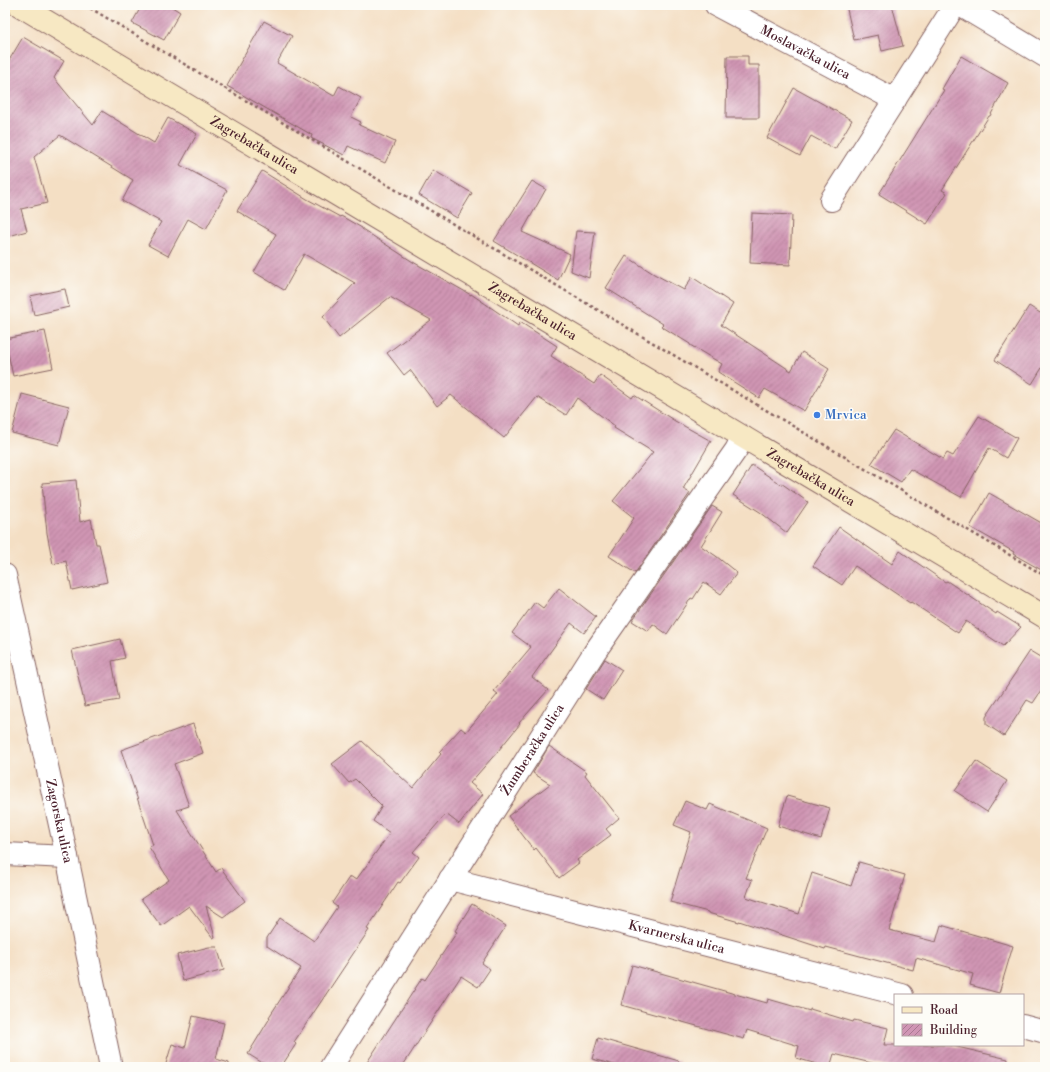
<svg xmlns="http://www.w3.org/2000/svg" width="1050" height="1072" font-family="'Libre Bodoni',serif">
	<style>
		.building { fill: url(#building-hatch) }
		.lines { fill: none; stroke-linecap: round; stroke-linejoin: round }
		.minor-casing { stroke: #866261; stroke-width: 24 }
		.secondary-casing { stroke: #866261; stroke-width: 24 }
		.path { stroke: #866261; stroke-width: 2.5; stroke-dasharray: 3 3; stroke-linecap: butt }
		.minor { stroke: #fff; stroke-width: 22 }
		.secondary { stroke: #f7e8c3; stroke-width: 22 }
		.shop-dot { fill: #3f7fe0; stroke: #fdfcf7; stroke-width: 1.5 }
		.labels { text-anchor: middle; dominant-baseline: central; stroke-width: 3; stroke-linejoin: round; paint-order: stroke }
		.street-label { font-size: 13px; fill: #4a1f2b; stroke: #fdfcf7 }
		.shop-label { font-size: 13px; fill: #366cbe; stroke: #fdfcf7; text-anchor: start }
	</style>
	<defs>
		<pattern id="building-hatch" width="6" height="6" patternUnits="userSpaceOnUse"><rect width="6" height="6" fill="#d095b4"/><path d="M-1 1l2-2M0 6l6-6M5 7l2-2" fill="none" stroke="#ab7993"/></pattern>
	</defs>
	<rect width="100%" height="100%" fill="#fdfcf7"/>
	<filter id="ink" filterUnits="userSpaceOnUse"><feTurbulence type="fractalNoise" baseFrequency=".025" numOctaves="2"/><feDisplacementMap in="SourceGraphic" scale="8" xChannelSelector="R" yChannelSelector="G"/><feConvolveMatrix kernelMatrix="1 2 1 2 8 2 1 2 1" color-interpolation-filters="sRGB"/></filter>
	<filter id="wash" filterUnits="userSpaceOnUse"><feTurbulence type="fractalNoise" baseFrequency=".012" numOctaves="4" result="noise"/><feDisplacementMap in="SourceGraphic" scale="16" xChannelSelector="R" yChannelSelector="G"/><feGaussianBlur stdDeviation="0.9" result="paint"/><feColorMatrix in="noise" values="0 0 0 0 0 0 0 0 0 0 0 0 0 0 0 0 0 1.4 0 .05"/><feComposite in="paint" operator="in"/></filter>
	<g filter="url(#wash)">
		<rect width="100%" height="100%" fill="#f4dfc4"/>
		<g id="blocks">
			<g class="building">
				<path d="M142 5H169L180 12 164 40 132 23Z"/>
				<path d="M846 5H892L903 46 882 51 878 35 854 40Z"/>
				<path d="M264 21 292 36 277 63 334 96 339 86 361 98 351 117 361 122 359 125 395 142 385 163 348 146 344 155 311 138 312 135 227 86Z"/>
				<path d="M23 37 64 61 54 78 93 125 102 111 154 143 168 118 197 134 180 165 227 190 206 229 188 219 168 256 148 245 161 222 122 201 133 180 60 135 34 157 47 203 21 209 27 231 5 237V67Z"/>
				<path d="M727 56H748V65H759V118H726Z"/>
				<path d="M961 56 1008 83 990 116H989L942 190 947 193 927 224 879 194 944 90 942 89Z"/>
				<path d="M794 88 852 120 835 149 811 136 800 156 767 138Z"/>
				<path d="M433 170 472 193 457 218 419 195Z"/>
				<path d="M262 171 307 199 340 217 341 216 362 228V229L413 262 471 295V294L518 326 520 322 557 346 551 356 594 384 600 375 632 398 634 395 675 421 711 441 683 489 690 493 635 573 609 556 634 518 613 501 653 452 614 428 615 426 577 398 566 415 537 397 504 438 451 395 437 406 410 370 404 375 387 353 431 320 390 297 339 338 323 317 355 283 304 254 284 290 254 272 276 234 237 211Z"/>
				<path d="M532 181 546 189 522 232 570 254 558 280 494 241Z"/>
				<path d="M752 213 792 215 790 265 750 263Z"/>
				<path d="M576 231 595 232 589 278 571 271Z"/>
				<path d="M626 256 654 274 684 290 692 277 733 304 721 325 791 371 802 352 829 369 804 411 765 389 759 398 718 372 722 364 690 345V344L661 326 663 324 606 288Z"/>
				<path d="M65 289 69 307 34 315 30 296Z"/>
				<path d="M1029 306 1045 316V363L1032 384 995 360Z"/>
				<path d="M45 331 53 368 13 376 5 339Z"/>
				<path d="M22 394 69 406 59 445 12 433Z"/>
				<path d="M979 416 1017 438 1006 458 989 448 961 497 910 469 901 482 871 464 894 430 943 459 947 453 953 456Z"/>
				<path d="M752 465 780 484 781 483 808 502 787 533 760 512 733 495Z"/>
				<path d="M76 480 80 522 91 519 96 544H99L107 582 72 590 66 561 53 564 47 533 42 483Z"/>
				<path d="M989 493 1045 525V572L1013 554 1014 552 970 527Z"/>
				<path d="M712 506 722 512 701 546 716 556 737 573 721 594 704 582 693 599 691 598 667 634 653 624 648 631 632 621Z"/>
				<path d="M839 527 892 564 900 551 945 582 947 581 996 614 997 612 1021 627 1003 646 966 621 958 633 911 602 910 603 855 566 842 585 813 566Z"/>
				<path d="M559 588 596 617 584 633 571 623 532 677 548 690 519 723 520 724 498 751 470 783 483 794 459 824 446 814 413 852 419 857 400 883 398 882 367 929 369 930 294 1042 296 1044 281 1067H269L248 1054 270 1018 269 1017 301 968 267 946V938L280 918 314 941 337 907 332 903 350 876 356 880 390 833 373 821 382 806 355 779 349 783 332 764 362 741 413 788 441 754 439 752 461 728 466 732 498 694 494 691 531 647 512 633 535 602 543 608Z"/>
				<path d="M120 639 125 658 112 661 119 700 85 706 72 650Z"/>
				<path d="M1030 651 1045 660V685L1033 703 1027 700 1004 736 986 724V717Z"/>
				<path d="M605 659 622 670 603 700 586 689Z"/>
				<path d="M193 724 203 753 174 764 189 806 177 810 216 872 221 868 245 901 223 917 206 906 215 937 213 938 189 906 161 926 141 899 169 880 149 847 153 845 121 750Z"/>
				<path d="M549 746 587 772 585 775 619 818 606 829 611 835 577 860 579 863 559 878 536 848 534 850 508 816 550 784 533 773Z"/>
				<path d="M976 761 1007 781 987 812 955 791Z"/>
				<path d="M787 796 830 808 821 839 778 826Z"/>
				<path d="M685 801 707 810 710 804 767 828 746 878 752 880 746 897 799 914 812 873 851 886 859 862 905 875 889 930 936 942 941 925 1013 946 999 993 970 985 973 974 916 958 913 970 826 947 825 949 739 921V922L708 913V912L670 902 691 832 674 825Z"/>
				<path d="M472 904 506 926 482 963 490 969 478 987 461 976 402 1067H364L422 978 425 980 457 932 455 931Z"/>
				<path d="M209 947H217L224 970 183 981 177 955Z"/>
				<path d="M632 965 767 1003 768 999 810 1011V1009L853 1022 854 1020 888 1028 884 1045H949L1008 1059 1007 1067H888L834 1054 830 1067H827L796 1058 799 1046 747 1030 744 1039 621 1005Z"/>
				<path d="M193 1016 224 1023 216 1059 229 1063V1067H165L172 1044 185 1048Z"/>
				<path d="M598 1038 679 1061 678 1067H622L592 1059Z"/>
			</g>
		</g>
	</g>
	<g filter="url(#ink)">
		<use href="#blocks" fill-opacity="0" stroke="#866261" stroke-width="1"/>
		<g class="lines">
			<g class="minor-casing">
				<g id="minor">
					<path id="s1" d="M716 5 895 100"/>
					<path d="M960 5 1045 56"/>
					<path d="M831 200 955 5"/>
					<path id="s2" d="M5 575 67 857 111 1067"/>
					<path d="M5 854 67 857"/>
					<path id="s3" d="M450 879 902 995"/>
					<path d="M1023 1026 1045 1032"/>
					<path id="s4" d="M331 1067 594 653 736 450 743 437"/>
				</g>
			</g>
			<g class="secondary-casing">
				<g id="secondary">
					<path id="s5" d="M19 5 1045 617"/>
				</g>
			</g>
			<path class="path" d="M85 5 1045 576"/>
			<use href="#minor" class="minor"/>
			<use href="#secondary" class="secondary"/>
		</g>
	</g>
	<circle class="shop-dot" cx="817" cy="415" r="4"/>
	<g class="labels">
		<g class="street-label">
			<text stroke="none"><textPath href="#s1" startOffset="101">Moslavačka ulica</textPath></text>
			<text stroke="none"><textPath href="#s5" startOffset="274">Zagrebačka ulica</textPath></text>
			<text stroke="none"><textPath href="#s5" startOffset="598">Zagrebačka ulica</textPath></text>
			<text stroke="none"><textPath href="#s5" startOffset="922">Zagrebačka ulica</textPath></text>
			<text stroke="none"><textPath href="#s4" startOffset="376">Žumberačka ulica</textPath></text>
			<text stroke="none"><textPath href="#s2" startOffset="252">Zagorska ulica</textPath></text>
			<text stroke="none"><textPath href="#s3" startOffset="234">Kvarnerska ulica</textPath></text>
		</g>
		<g class="shop-label">
			<text x="825" y="415">Mrvica</text>
		</g>
	</g>
	<rect width="1050" height="1072" fill="none" stroke="#fdfcf7" stroke-width="20"/>
	<rect x="894" y="994" width="130" height="52" fill="#fdfcf7" stroke="#b5a4a5"/>
	<rect x="902" y="1007" width="20" height="6" fill="#f7e8c3" stroke="#b5a4a5"/>
	<text x="930" y="1014" font-size="12" fill="#4a1f2b">Road</text>
	<rect x="902" y="1024" width="20" height="12" fill="url(#building-hatch)" stroke="#b5a4a5"/>
	<text x="930" y="1034" font-size="12" fill="#4a1f2b">Building</text>
</svg>
